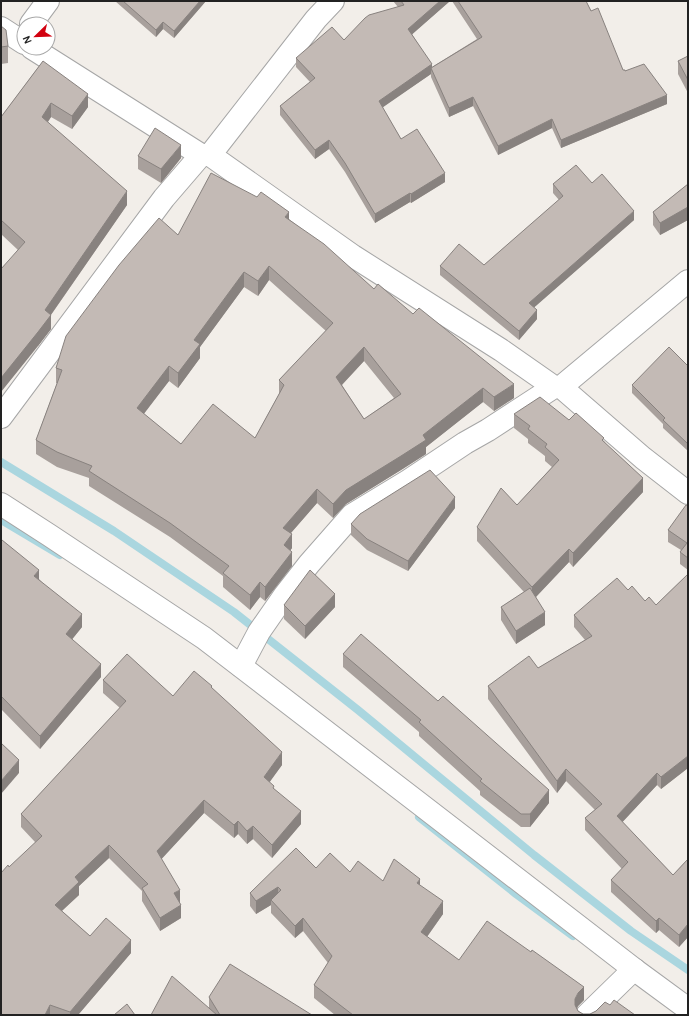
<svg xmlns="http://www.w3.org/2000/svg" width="689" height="1016" font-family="Karla,sans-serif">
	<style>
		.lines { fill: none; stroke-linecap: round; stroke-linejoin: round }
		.stream { stroke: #aad6df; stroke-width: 8 }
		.minor-casing { stroke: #a6a6a6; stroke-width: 24 }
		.tertiary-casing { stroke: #a6a6a6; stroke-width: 24 }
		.minor { stroke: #fff; stroke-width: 22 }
		.tertiary { stroke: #fff; stroke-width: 22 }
		.wall { fill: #a8a09c; fill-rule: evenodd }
		.shaded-wall { fill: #88827f }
		.building { fill: #c3bab5; stroke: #88827f; fill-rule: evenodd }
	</style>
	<rect width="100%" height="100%" fill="#f2eee9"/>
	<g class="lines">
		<g class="stream">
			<path d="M1 462 114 531 234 612 358 710 534 855 631 931 688 970"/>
			<path d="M1 520 60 555"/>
			<path d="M419 817 516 894 573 936"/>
		</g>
		<g class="minor-casing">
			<g id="minor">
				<path d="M31 24 48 1"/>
				<path d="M1 28 24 43"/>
				<path d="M32 48 201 155H210L353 256 501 350 554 387H561L643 458 688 493"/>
				<path d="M210 155 316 19 333 1"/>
				<path d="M561 387 688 281"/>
				<path d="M1 417 164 198 201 155"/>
				<path d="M241 666 259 632 284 596 309 564 352 515 408 481 465 443 488 430 554 387"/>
				<path d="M587 1015 627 976 635 970"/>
			</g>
		</g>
		<g class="tertiary-casing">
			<path id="tertiary" d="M1 504 49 535 204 638 420 804 635 970 688 1009"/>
		</g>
		<use href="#minor" class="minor"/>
		<use href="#tertiary" class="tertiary"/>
	</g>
	<g class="wall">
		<path d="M115 1H206L174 38 163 29 156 37Z"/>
		<path d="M393 1H450L412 34 432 67 477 39 452 1H586L623 70 625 71 667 104 561 148 552 128 498 155 473 106 449 117 431 77V74L382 107 401 139 445 182 411 203 410 202 375 223 345 172 329 149 315 159 280 115V106L310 82 296 67V58L344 40 398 7Z"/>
		<path d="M1 26 8 46V63L1 64Z"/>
		<path d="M688 56V93L678 74V61Z"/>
		<path d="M43 61 88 107 72 129 51 117 48 122 127 205 51 315V329L38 346 18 250 1 234V117Z"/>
		<path d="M138 156 181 158 161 183 138 169Z"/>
		<path d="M592 183 634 220 534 307 537 319 519 340 440 275V266L484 265 559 200 553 193V184Z"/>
		<path d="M688 184V220L660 235 653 225V212Z"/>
		<path d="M289 219 374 289 514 398 494 411 483 402 426 447V454L401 470 346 504 333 518 317 503 291 533 292 548 290 551 292 566 265 601 260 597 250 610 223 587V576L170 537 89 486V478L57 467 36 454V440L57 383H56V368L178 235ZM269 280 326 331 279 380V394L255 438 181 444 143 414 169 381 178 388 200 358V347L244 287 258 296ZM364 361 394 398 364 419 342 385Z"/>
		<path d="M688 366V451L663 428V424L632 393V385Z"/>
		<path d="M514 414 569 420 604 441 643 492 573 567 569 562 536 597 545 625 516 644 501 620V607L524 592 477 541V527L517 505 552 467 545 461V456L528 443V439L514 428Z"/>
		<path d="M688 506V570L680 564V552L681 550 668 542V530Z"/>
		<path d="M455 508 408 571 367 550 351 535V524Z"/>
		<path d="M1 541 39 579 82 627 72 639 101 677 40 749 1 709Z"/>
		<path d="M688 574V768L661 789 657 785 622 822 673 875 688 859V937L679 947 659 930 656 933 611 892V880L622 869 585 830V818L595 810 566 781 557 793 488 699V686L538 668 585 640 574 627V615L628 590 645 601 656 605Z"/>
		<path d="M284 605 335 607 305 639 284 619Z"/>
		<path d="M343 654 549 803 530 827H521L480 795V791L419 736V732L343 667Z"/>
		<path d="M103 680 173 696 212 688 282 765 269 782 301 824 272 858 253 839 247 844 238 834 234 838 204 813 161 859 180 903 181 918 160 931 142 901V891L109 858 79 886V895L62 911 90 936 131 953 78 1015H1L35 842 21 827V814L120 708 103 693Z"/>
		<path d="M316 868 350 872 383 881 420 885 443 914 427 937 459 960 584 1000 578 1006 577 1009 578 1011 583 1014H590L610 1005 635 1015H335L314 998V985L328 963 303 931 295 938 271 913V905L256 914 250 906V893Z"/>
		<path d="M209 997 312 1015H151L209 1008Z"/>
	</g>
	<g class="shaded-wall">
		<path d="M200 1H206L174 38V31Z"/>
		<path d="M440 1H450L408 38V29Z"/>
		<path d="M163 22V29L156 37V30Z"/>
		<path d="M432 64V72L431 68V74L379 110V101Z"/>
		<path d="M88 94V107L72 129V116Z"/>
		<path d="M667 95V104L561 148V140Z"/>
		<path d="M473 97V106L449 117V108Z"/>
		<path d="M51 103V117L42 130V117Z"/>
		<path d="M552 119V128L498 155V146Z"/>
		<path d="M329 140V149L315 159V150Z"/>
		<path d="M181 145V158L161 183V169Z"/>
		<path d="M445 173V182L411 203V194Z"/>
		<path d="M127 191V205L50 316 51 315V329L38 346 1 392V378L45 310Z"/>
		<path d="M410 193V202L375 223V214Z"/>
		<path d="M688 207V220L660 235V223Z"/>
		<path d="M634 211V220L529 312V303Z"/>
		<path d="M289 212V226L285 217Z"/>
		<path d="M269 266V280L258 296V281Z"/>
		<path d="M244 272V287L200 347V358L178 388V373L194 340Z"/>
		<path d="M537 310V319L519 340V331Z"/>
		<path d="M364 347V361L336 391V377Z"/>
		<path d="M169 366V381L137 423V408Z"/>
		<path d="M514 384V398L494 411V397Z"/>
		<path d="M483 388V402L426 447V454L401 470 346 504 333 518V504L346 490 423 435Z"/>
		<path d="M643 478V492L573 567V553Z"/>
		<path d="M317 489V503L283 542V528Z"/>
		<path d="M455 497V508L408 571V561Z"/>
		<path d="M292 534V548L284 559V545Z"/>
		<path d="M569 549V562L532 601V587Z"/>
		<path d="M292 552V566L265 601V587Z"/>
		<path d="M39 570V583L34 576Z"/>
		<path d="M260 582V597L250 610V595Z"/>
		<path d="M335 594V607L305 639V626Z"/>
		<path d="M545 612V625L516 644V631Z"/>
		<path d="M82 614V627L66 647V634Z"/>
		<path d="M101 664V677L40 749V736Z"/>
		<path d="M282 752V765L264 790V777Z"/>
		<path d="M688 756V768L661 789V777Z"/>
		<path d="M19 760V773L1 794V781Z"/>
		<path d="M566 769V781L557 793V781Z"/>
		<path d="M657 773V785L617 828V816Z"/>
		<path d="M549 790V803L530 827V814Z"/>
		<path d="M204 800V813L157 864V851Z"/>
		<path d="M301 811V824L272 858V845Z"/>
		<path d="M238 821V834L234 838V825Z"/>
		<path d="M253 826V839L247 844V831Z"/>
		<path d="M109 845V858L79 886V895L55 917V905L75 877Z"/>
		<path d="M420 879V892L417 883Z"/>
		<path d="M278 887V900H271V905L256 914V901Z"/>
		<path d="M180 890V903L174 906V893Z"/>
		<path d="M443 901V914L421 945V932Z"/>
		<path d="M181 905V918L160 931V918Z"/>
		<path d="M303 918V931L295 938V926Z"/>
		<path d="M659 918V930L656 933V921Z"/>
		<path d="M688 924V937L679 947V935Z"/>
		<path d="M131 940V953L78 1015H70V1012Z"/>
		<path d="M584 987V1000L578 1006 575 1012V999L578 993Z"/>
		<path d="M50 1005V1015H45Z"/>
	</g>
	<g class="building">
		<path d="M123 1H200L174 31 163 22 156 30Z"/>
		<path d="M401 1H440L408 29 432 64 379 101 401 139 417 129 445 173 411 194 410 193 375 214 345 163 329 140 315 150 280 106 315 78 296 58 332 27 344 40 365 18 369 15 404 5Z"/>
		<path d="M458 1H586L591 11 598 8 623 70H625V71L644 64 667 95 561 140 552 119 498 146 473 97 449 108 431 68 482 37Z"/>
		<path d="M1 26 6 30 8 46 1 47Z"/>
		<path d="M688 56V80L678 61Z"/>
		<path d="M43 61 88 94 72 116 51 103 42 117 127 191 45 310 51 315 38 332 1 378V269L25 242 1 220V117Z"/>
		<path d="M155 128 181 145 161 169 138 156Z"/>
		<path d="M576 165 592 183 602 174 634 211 529 303 537 310 519 331 440 266 459 244 484 265 563 196 553 184Z"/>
		<path d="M211 173 257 197 261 192 289 212 285 217 324 244 374 289 378 284 413 314 419 308 514 384 494 397 483 388 423 435 426 440 401 456 346 490 333 504 317 489 283 528 292 534 284 545 292 552 265 587 260 582 250 595 223 573 229 566 170 523 89 471 92 466 57 452 36 440 62 370 56 368 66 336 119 265 159 218 178 235ZM269 266 333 323 279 380 284 385 255 438 213 404 181 444 137 408 169 366 178 373 200 344 194 340 244 272 258 281ZM364 347 401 394 364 419 336 377Z"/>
		<path d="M688 184V207L660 223 653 212Z"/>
		<path d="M669 347 688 366V444L663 420 665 418 632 385Z"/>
		<path d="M540 397 569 420 576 413 604 438 602 440 643 478 573 553 569 549 532 587 477 527 501 488 517 505 559 460 545 447 547 444 528 429 530 426 514 414Z"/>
		<path d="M430 470 455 497 408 561 367 539 351 524 360 514Z"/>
		<path d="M686 505 688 506V558L680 552 687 543 668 530Z"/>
		<path d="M2 540 39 570 34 576 82 614 66 634 101 664 40 736 1 696V541Z"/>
		<path d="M310 570 335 594 305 626 284 605Z"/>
		<path d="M688 574V756L661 777 657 773 617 816 673 875 688 859V924L679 935 659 918 656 921 611 880 628 862 585 818 602 804 566 769 557 781 488 686 529 656 538 668 592 636 574 615 617 578 628 590 632 586 645 601 649 597 656 605Z"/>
		<path d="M530 588 545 612 516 631 501 607Z"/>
		<path d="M361 634 438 701 443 696 549 790 530 814H521L480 781 482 779 419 722 421 720 343 654Z"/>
		<path d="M127 654 173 696 194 671 212 686 211 687 282 752 264 777 274 786 273 788 301 811 272 845 253 826 247 831 238 821 234 825 204 800 157 851 180 890 174 893 181 905 160 918 142 888 148 884 109 845 75 877 79 882 55 905 90 936 106 918 131 940 70 1012 50 1005 45 1015H1V873L8 865 9 867 42 836 21 814 126 701 103 680Z"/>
		<path d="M1 743 19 760 1 781Z"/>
		<path d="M296 848 316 868 330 853 350 872 358 861 383 881 394 859 420 879 417 883 443 901 421 932 459 960 487 921 531 952 532 950 584 987 578 993 575 999V1005L578 1011 583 1014H590L596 1011 605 1002 610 1005 614 1000 635 1015H353L314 985 332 956 303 918 295 926 271 900 281 890 278 887 256 901 250 893Z"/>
		<path d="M230 964 312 1015H220L209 997Z"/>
		<path d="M172 976 217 1015H151Z"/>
		<path d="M127 1004 135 1015H114Z"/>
	</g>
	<rect width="689" height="1016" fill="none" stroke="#222222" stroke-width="4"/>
	<g transform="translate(36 36) rotate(247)"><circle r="19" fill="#ffffff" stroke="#a7a7a7"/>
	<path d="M0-3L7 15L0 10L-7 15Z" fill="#d20110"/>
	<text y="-6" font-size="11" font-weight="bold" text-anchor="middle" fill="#222222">N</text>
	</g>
</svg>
